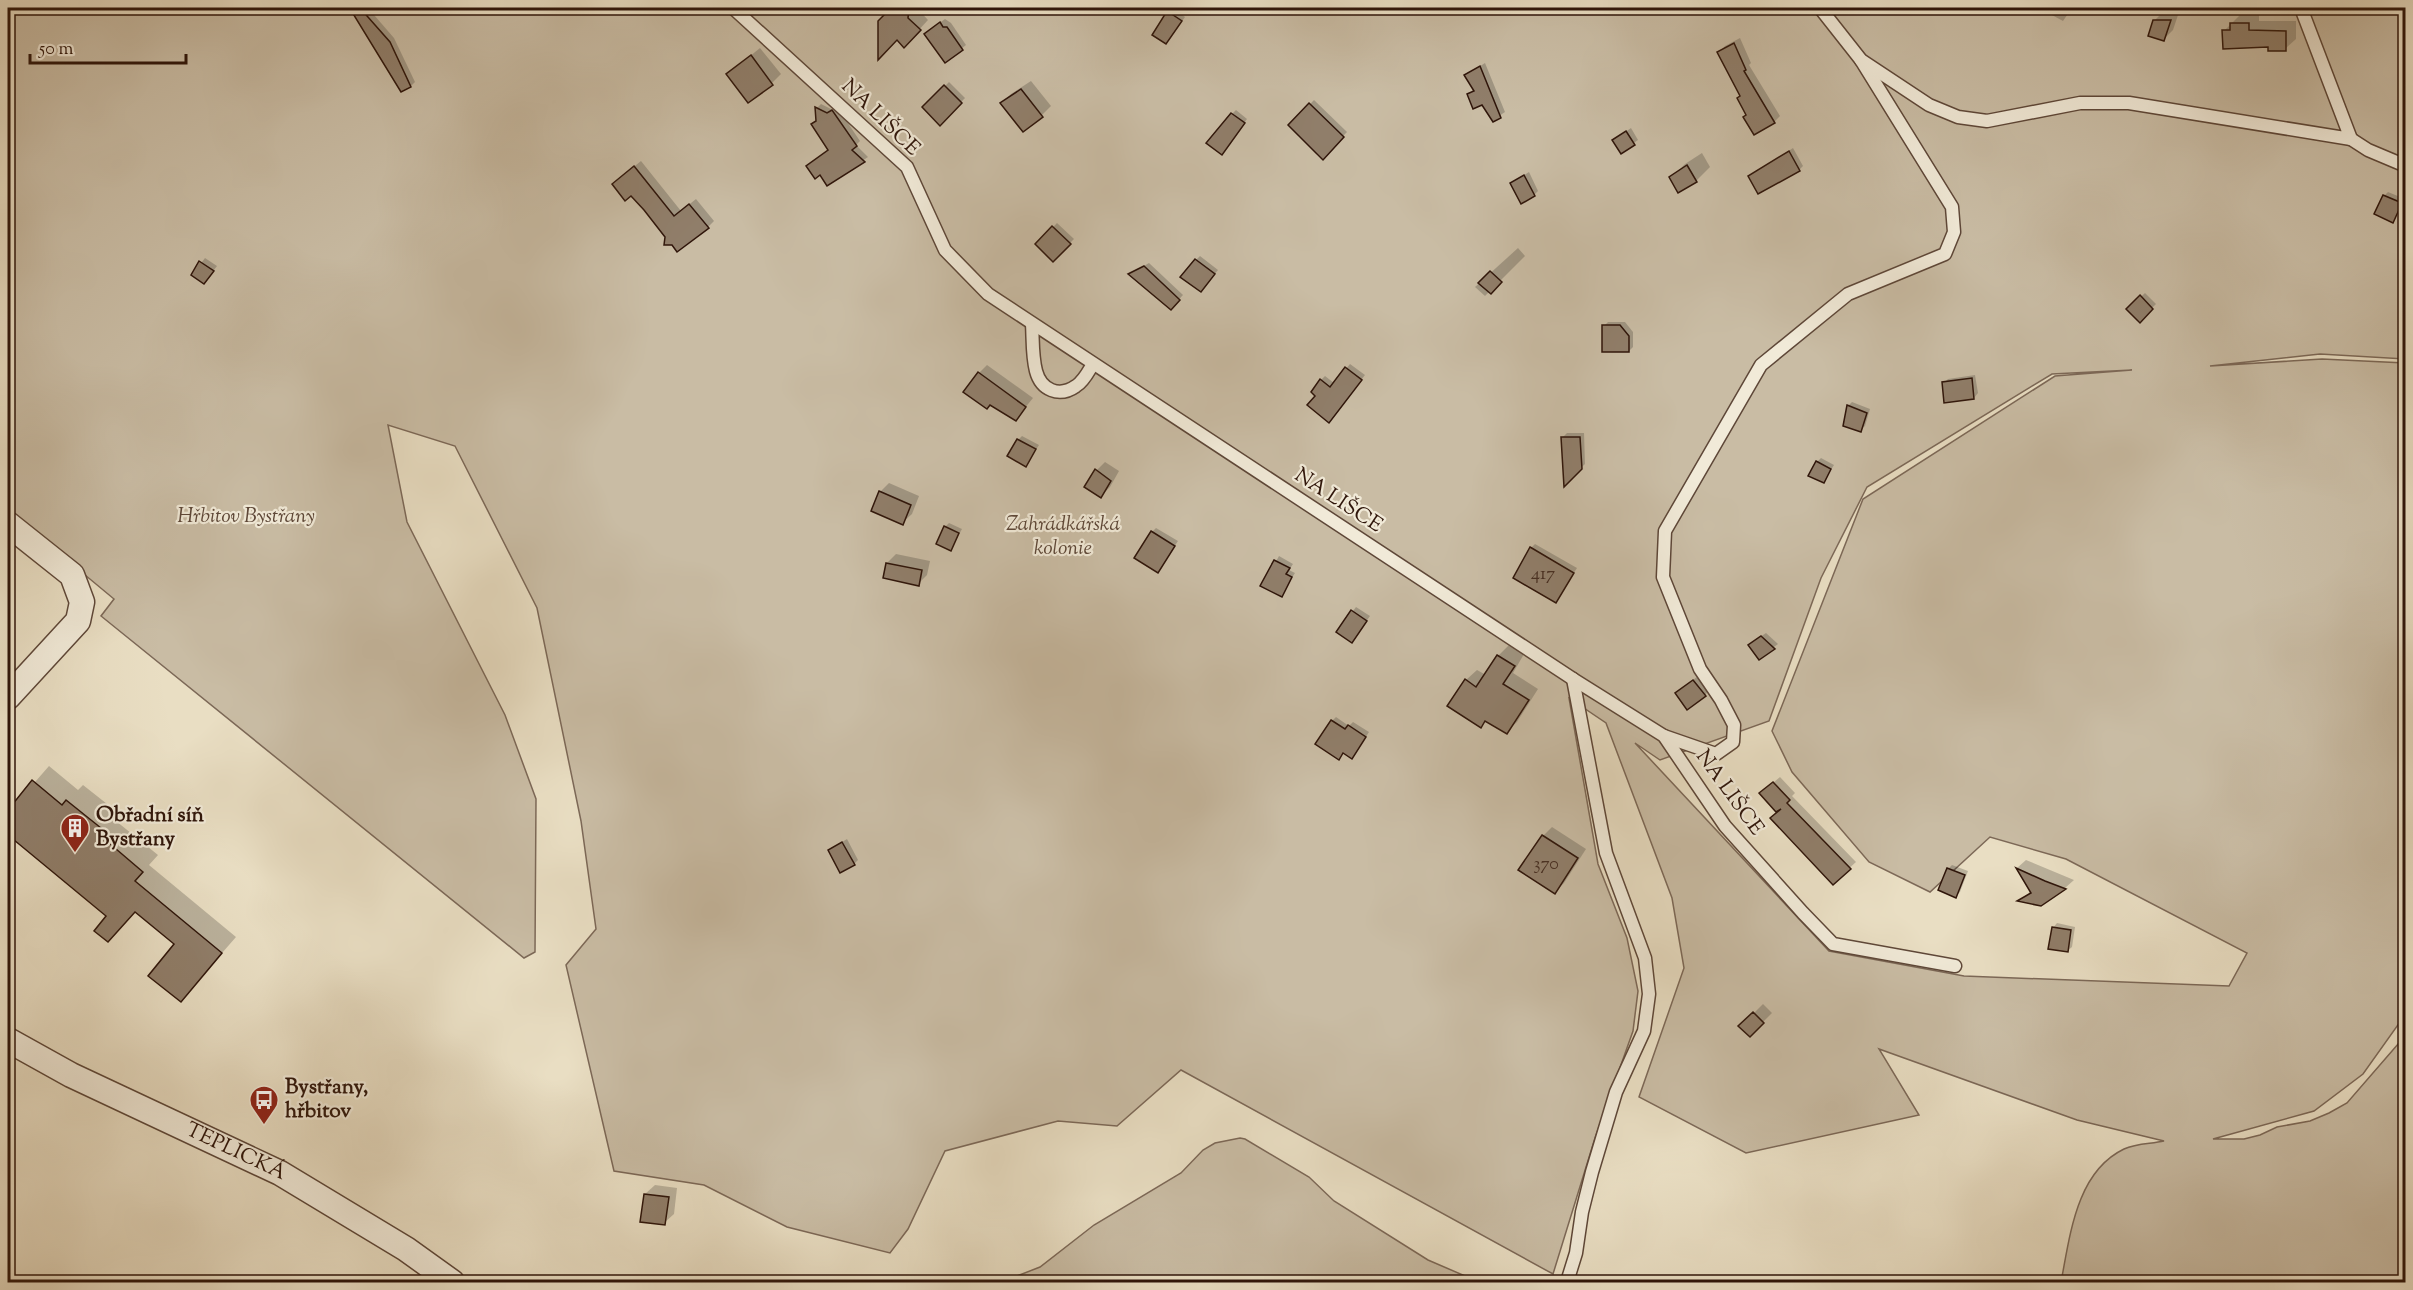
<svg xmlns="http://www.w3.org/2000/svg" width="2413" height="1290" font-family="'Sorts Mill Goudy',serif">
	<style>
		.green { fill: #c9bca4; stroke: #7c6857; stroke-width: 1.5; fill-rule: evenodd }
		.shadow { fill: #0003 }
		.building { fill: #907e6a; stroke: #2f150a; stroke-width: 1.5 }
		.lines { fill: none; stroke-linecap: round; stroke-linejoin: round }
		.lane-casing { stroke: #5e4738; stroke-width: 15 }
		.street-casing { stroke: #5e4738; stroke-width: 27 }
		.lane { stroke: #f1ead8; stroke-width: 12 }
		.street { stroke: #f1ead8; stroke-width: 24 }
		.labels { text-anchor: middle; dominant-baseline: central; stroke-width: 4.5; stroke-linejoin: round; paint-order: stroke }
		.number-label { font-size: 18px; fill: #472f22 }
		.street-label { font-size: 21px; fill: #2f150a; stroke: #f1ead8 }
		.park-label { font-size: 21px; font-style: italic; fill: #5d4738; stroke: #f1ead8 }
		.poi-label { font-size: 21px; font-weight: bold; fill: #2f150a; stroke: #f1ead8; text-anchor: start }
	</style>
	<rect width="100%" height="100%" fill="#e9dec3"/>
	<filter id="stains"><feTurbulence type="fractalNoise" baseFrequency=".00333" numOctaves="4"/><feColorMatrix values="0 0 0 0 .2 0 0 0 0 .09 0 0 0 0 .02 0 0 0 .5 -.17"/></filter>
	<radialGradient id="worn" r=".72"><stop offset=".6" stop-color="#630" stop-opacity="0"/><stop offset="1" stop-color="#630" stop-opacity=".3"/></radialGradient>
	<g class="green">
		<path d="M8 8H2405V359L2320 354 2210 366 2322 359 2405 363V1015L2363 1074 2314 1111 2213 1139H2244L2260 1135 2277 1127 2310 1121 2329 1113 2347 1103 2405 1036V1282H2061C2070 1236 2076 1172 2124 1149 2137 1143 2151 1144 2164 1141L2077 1120 1879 1049 1919 1115 1746 1153 1639 1097 1684 968 1672 898 1606 723 1569 698 1598 864 1627 938 1638 991 1633 1031 1595 1138 1553 1274 1181 1070 1117 1126 1058 1121 945 1151 908 1229 890 1253 787 1227 704 1185 614 1171 566 965 596 929 581 821 537 608 455 446 388 425 407 522 505 715 536 799 535 952 524 958 101 616 114 599 8 511ZM2132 370 2055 376 1863 499 1772 731 1792 772 1869 862 1930 892 1990 837 2066 859 2247 953 2229 986 1964 976 1829 951 1635 743 1660 760 1769 721 1821 578 1867 487 2052 374Z"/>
		<path d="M1240 1138 1245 1139 1309 1177 1334 1201 1428 1260 1479 1282H959L970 1279 1012 1278 1040 1267 1094 1225 1181 1173 1203 1150 1215 1143Z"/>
	</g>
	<g class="shadow">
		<path d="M359 8H368L394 38 415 82 411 86 402 90 354 12Z"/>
		<path d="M893 8H917L928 20 904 46 880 22Z"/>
		<path d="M1173 8 1185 17 1170 38 1169 12Z"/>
		<path d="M2039 8H2072L2063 21Z"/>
		<path d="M2163 12H2179L2173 30 2164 39 2154 21Z"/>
		<path d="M2242 13 2259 14V21H2296V39L2285 49 2224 31Z"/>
		<path d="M945 19 951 23 966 45 946 61 930 30Z"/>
		<path d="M1740 38 1751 63 1749 65 1780 116 1774 122 1748 115 1742 96 1719 52 1725 46Z"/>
		<path d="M760 48 781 74 772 83 728 74Z"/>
		<path d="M1485 63 1505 112 1493 120 1483 103 1468 94 1475 89 1466 75Z"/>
		<path d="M1031 81 1051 106 1042 115 1002 103 1011 94Z"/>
		<path d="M949 82 965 98 940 124 925 107Z"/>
		<path d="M1314 100 1347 132 1323 157 1290 125Z"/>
		<path d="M821 104 833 110 837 107 860 141 856 145 868 157 828 184 820 173 808 166 829 150 817 120V108Z"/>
		<path d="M1236 110 1247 119 1225 149 1232 114Z"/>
		<path d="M1631 128 1638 140 1621 152 1614 140Z"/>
		<path d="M1793 148 1803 166 1799 170 1750 177Z"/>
		<path d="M1702 153 1710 167 1696 181 1671 178 1685 164Z"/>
		<path d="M641 161 681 211 696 199 714 221 708 227 666 237 620 178Z"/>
		<path d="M1529 172 1538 191 1534 195 1512 183Z"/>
		<path d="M2388 192 2405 199 2392 221 2384 196Z"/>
		<path d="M1057 223 1074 239 1053 260 1037 244Z"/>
		<path d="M1518 248 1525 256 1485 296 1475 287Z"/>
		<path d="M1200 256 1218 270 1205 286 1196 260Z"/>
		<path d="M205 258 217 266 208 278 193 274Z"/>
		<path d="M1149 263 1183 295 1171 308 1130 274Z"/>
		<path d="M2145 293 2156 304 2140 320 2128 309Z"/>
		<path d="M1608 322H1625L1633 332V347L1629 351 1604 326Z"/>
		<path d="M1350 364 1365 375 1333 417 1317 395 1321 380 1325 376 1334 383Z"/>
		<path d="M987 365 1033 398 1016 419 979 373Z"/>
		<path d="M1975 375 1978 393 1974 398 1944 383 1948 379Z"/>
		<path d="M1852 402 1870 409 1865 426 1860 430 1848 406Z"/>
		<path d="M1567 433H1584L1585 464 1565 483 1563 437Z"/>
		<path d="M1022 436 1039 445 1026 465 1018 440Z"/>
		<path d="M1821 458 1834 465 1824 481 1817 462Z"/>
		<path d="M1105 462 1119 471 1110 487 1101 496 1097 470Z"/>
		<path d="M889 483 919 496 912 514 902 523 880 492Z"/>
		<path d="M949 523 962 529 951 549 945 527Z"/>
		<path d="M1156 528 1178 541 1158 571 1152 532Z"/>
		<path d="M8 537 15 545 8 552Z"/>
		<path d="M1535 544 1577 568 1556 601 1531 548Z"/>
		<path d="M896 554 930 561 927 575 918 584 887 563Z"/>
		<path d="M1279 556 1293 564 1289 570 1295 573 1281 595 1262 586Z"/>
		<path d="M1356 607 1370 616 1352 641 1338 631Z"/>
		<path d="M1766 633 1778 644 1759 658 1754 641Z"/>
		<path d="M1509 645 1524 654 1513 673 1538 689 1517 722 1506 732 1487 720 1480 727 1466 680 1477 670 1486 675 1498 656Z"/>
		<path d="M1703 672 1713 686 1705 695 1677 693Z"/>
		<path d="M1336 717 1349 726 1353 722 1369 732 1356 753 1344 752 1332 721Z"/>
		<path d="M49 766 78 790 83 785 121 815 116 821 158 855 149 865 236 937 181 1000 176 944 136 910 108 916 8 833V813Z"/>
		<path d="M1780 777 1795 793 1792 796 1856 862 1833 883 1779 812 1761 793Z"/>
		<path d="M1552 827 1586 849 1564 883 1555 892 1543 836Z"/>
		<path d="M847 839 858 860 854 864 834 847Z"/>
		<path d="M2026 860 2074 880 2065 888 2041 904 2020 900 2031 891 2017 868Z"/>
		<path d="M1952 865 1968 871 1960 892 1956 896 1948 869Z"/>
		<path d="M2057 923 2075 927 2072 947 2067 951 2053 928Z"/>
		<path d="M1763 1004 1772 1013 1750 1035 1741 1026Z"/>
		<path d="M655 1185 677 1188 674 1214 664 1223 645 1194Z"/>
	</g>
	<g class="building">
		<path d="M358 8H360L390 42 411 87 401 92 352 12Z"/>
		<path d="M891 8H909L908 18 921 30 904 48 897 40 878 60V21Z"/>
		<path d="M1167 11 1182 21 1166 44 1152 35Z"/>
		<path d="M2153 20H2171L2164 41 2148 36Z"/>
		<path d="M940 22 943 27H947L963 50 945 63 924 34Z"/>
		<path d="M2230 23H2249V30L2286 31V51H2268V47L2223 49 2222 30H2230Z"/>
		<path d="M1734 43 1746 70 1744 71 1775 123 1754 135 1743 117 1746 115 1737 98 1740 96 1717 52Z"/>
		<path d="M751 55 773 85 748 103 726 74Z"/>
		<path d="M1480 66 1501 118 1493 122 1482 105 1473 109 1467 94 1474 91 1464 75Z"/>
		<path d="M944 85 962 103 940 126 922 107Z"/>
		<path d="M1021 89 1043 117 1023 132 1000 103Z"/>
		<path d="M1309 103 1344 137 1323 160 1288 125Z"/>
		<path d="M815 107 827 113 832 110 857 146 852 150 865 162 827 186 820 175 815 179 806 166 828 150 811 124 816 121Z"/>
		<path d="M1231 113 1245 123 1222 155 1206 143Z"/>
		<path d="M1626 131 1635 145 1621 154 1612 140Z"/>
		<path d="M1789 151 1800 171 1758 194 1748 176Z"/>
		<path d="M1687 165 1697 182 1678 193 1669 177Z"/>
		<path d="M634 166 674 216 689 204 709 228 677 252 672 245H664L665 237 644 210 631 196 625 201 612 184Z"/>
		<path d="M1524 175 1535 196 1521 204 1510 183Z"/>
		<path d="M2383 195 2402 203 2393 223 2374 214Z"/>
		<path d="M1052 226 1071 244 1053 262 1035 244Z"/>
		<path d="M1195 259 1215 274 1201 292 1180 277Z"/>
		<path d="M199 261 214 271 204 284 191 275Z"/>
		<path d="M1144 266 1180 300 1171 310 1128 274Z"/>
		<path d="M1490 271 1502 282 1491 294 1478 283Z"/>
		<path d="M2140 295 2153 309 2140 323 2126 309Z"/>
		<path d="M1602 325H1620L1629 336V352H1602Z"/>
		<path d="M1345 367 1362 380 1329 423 1307 405 1315 396 1311 392 1320 379 1330 387Z"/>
		<path d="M978 372 1026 407 1016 421 990 405 987 409 963 392Z"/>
		<path d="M1972 378 1974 399 1944 403 1942 382Z"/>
		<path d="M1847 405 1867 413 1861 432 1843 426Z"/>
		<path d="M1561 437H1580L1582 469 1564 487Z"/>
		<path d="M1017 439 1036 449 1026 467 1007 456Z"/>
		<path d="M1816 461 1831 469 1824 483 1808 476Z"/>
		<path d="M1095 469 1111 481 1101 498 1084 487Z"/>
		<path d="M879 491 911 505 903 525 871 511Z"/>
		<path d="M944 526 959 533 951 551 936 544Z"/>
		<path d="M1151 531 1175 546 1158 573 1134 558Z"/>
		<path d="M1530 547 1574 573 1556 603 1513 578Z"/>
		<path d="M1274 560 1290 568 1286 574 1292 577 1282 597 1260 586Z"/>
		<path d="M886 563 922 570 919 586 883 578Z"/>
		<path d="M1351 610 1367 621 1352 643 1336 632Z"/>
		<path d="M1761 636 1775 649 1759 660 1748 645Z"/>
		<path d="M1497 655 1515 666 1503 684 1529 700 1507 734 1485 721 1481 728 1447 706 1465 679 1476 687Z"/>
		<path d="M1693 680 1706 696 1687 710 1675 693Z"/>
		<path d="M1331 720 1345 729 1348 725 1366 737 1352 759 1343 753 1339 760 1315 744Z"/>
		<path d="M32 780 62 805 66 800 106 832 102 837 143 872 135 881 222 953 181 1002 148 976 174 944 135 912 108 942 94 931 106 916 8 835V810Z"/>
		<path d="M1773 782 1790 800 1787 803 1851 869 1833 885 1770 818 1781 809 1776 812 1759 793Z"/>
		<path d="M1542 835 1578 858 1555 894 1518 870Z"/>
		<path d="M842 842 855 865 840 873 828 850Z"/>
		<path d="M1947 868 1965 875 1956 898 1938 890Z"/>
		<path d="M2016 868 2045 881 2066 889 2041 906 2017 901 2031 893Z"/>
		<path d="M2052 927 2071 930 2068 952 2048 949Z"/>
		<path d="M1753 1012 1764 1023 1750 1037 1738 1026Z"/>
		<path d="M644 1194 669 1197 665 1225 640 1222Z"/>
	</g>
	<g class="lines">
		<g class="lane-casing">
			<g id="lane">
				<path d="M733 8 907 167 945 250 988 294 1573 679 1664 736 1725 826 1803 913 1833 944 1955 966"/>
				<path d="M1820 8 1861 60 1929 105 1958 117 1987 121 2080 103H2129L2351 139 2301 8"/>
				<path d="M2351 139 2368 150 2406 166"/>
				<path d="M1032 324C1033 339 1032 356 1036 371 1041 390 1059 398 1076 386 1084 381 1088 372 1093 364"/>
				<path d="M1664 736 1716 754 1733 742 1734 725 1721 700 1700 669 1663 577 1665 531 1761 365 1848 294 1945 254 1954 232 1952 207 1861 60"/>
				<path d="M1567 1282 1576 1253 1582 1212 1592 1172 1616 1092 1644 1031 1649 994 1645 958 1606 853 1573 679"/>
			</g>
		</g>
		<g class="street-casing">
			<g id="street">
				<path d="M8 524 72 575 82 602 78 621 8 697"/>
				<path id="s1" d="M8 1040 71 1075 280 1173 406 1249 452 1282"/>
			</g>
		</g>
		<use href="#lane" class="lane"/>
		<use href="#street" class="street"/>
	</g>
	<defs>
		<g id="building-pin" transform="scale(1.5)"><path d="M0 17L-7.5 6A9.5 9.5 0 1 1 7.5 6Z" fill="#8f2418" stroke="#f1ead8"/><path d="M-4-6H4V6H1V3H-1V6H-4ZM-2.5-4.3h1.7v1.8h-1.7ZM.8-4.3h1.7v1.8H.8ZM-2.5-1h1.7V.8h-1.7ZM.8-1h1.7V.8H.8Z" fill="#fff"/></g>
		<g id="bus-pin" transform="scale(1.5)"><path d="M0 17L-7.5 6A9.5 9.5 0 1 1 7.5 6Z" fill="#8f2418" stroke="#f1ead8"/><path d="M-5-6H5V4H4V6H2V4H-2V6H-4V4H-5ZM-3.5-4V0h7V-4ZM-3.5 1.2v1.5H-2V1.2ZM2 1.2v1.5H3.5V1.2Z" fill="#fff"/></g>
	</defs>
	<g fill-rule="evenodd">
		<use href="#building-pin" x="75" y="828"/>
		<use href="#bus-pin" x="264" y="1100"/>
	</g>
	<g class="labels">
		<g class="number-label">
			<text x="1543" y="575">417</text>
			<text x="1546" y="865">370</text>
		</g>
		<g class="street-label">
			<text transform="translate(880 118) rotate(44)">NA LIŠCE</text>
			<text transform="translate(1338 501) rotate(33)">NA LIŠCE</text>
			<text transform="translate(1729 793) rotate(54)">NA LIŠCE</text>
			<text stroke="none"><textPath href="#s1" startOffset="254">TEPLICKÁ</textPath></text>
		</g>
		<g class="park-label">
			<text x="246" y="517">Hřbitov Bystřany</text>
			<text x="1063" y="525">Zahrádkářská<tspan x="1063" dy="24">kolonie</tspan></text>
		</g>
		<g class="poi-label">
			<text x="96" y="816">Obřadní síň<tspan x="96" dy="24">Bystřany</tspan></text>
			<text x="285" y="1088">Bystřany,<tspan x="285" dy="24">hřbitov</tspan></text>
		</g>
	</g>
	<rect width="2413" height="1290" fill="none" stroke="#e9dec3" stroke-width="30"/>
	<rect x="9" y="9" width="2395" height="1272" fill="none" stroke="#2f150a" stroke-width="3"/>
	<rect x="15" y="15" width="2383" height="1260" fill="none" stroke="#2f150a" stroke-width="1.5"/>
	<path d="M30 54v9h156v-9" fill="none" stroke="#2f150a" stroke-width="3"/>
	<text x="39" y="54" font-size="18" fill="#2f150a" stroke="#f1ead8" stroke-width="4.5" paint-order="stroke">50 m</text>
	<rect width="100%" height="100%" filter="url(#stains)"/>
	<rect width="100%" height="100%" fill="url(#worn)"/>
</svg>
